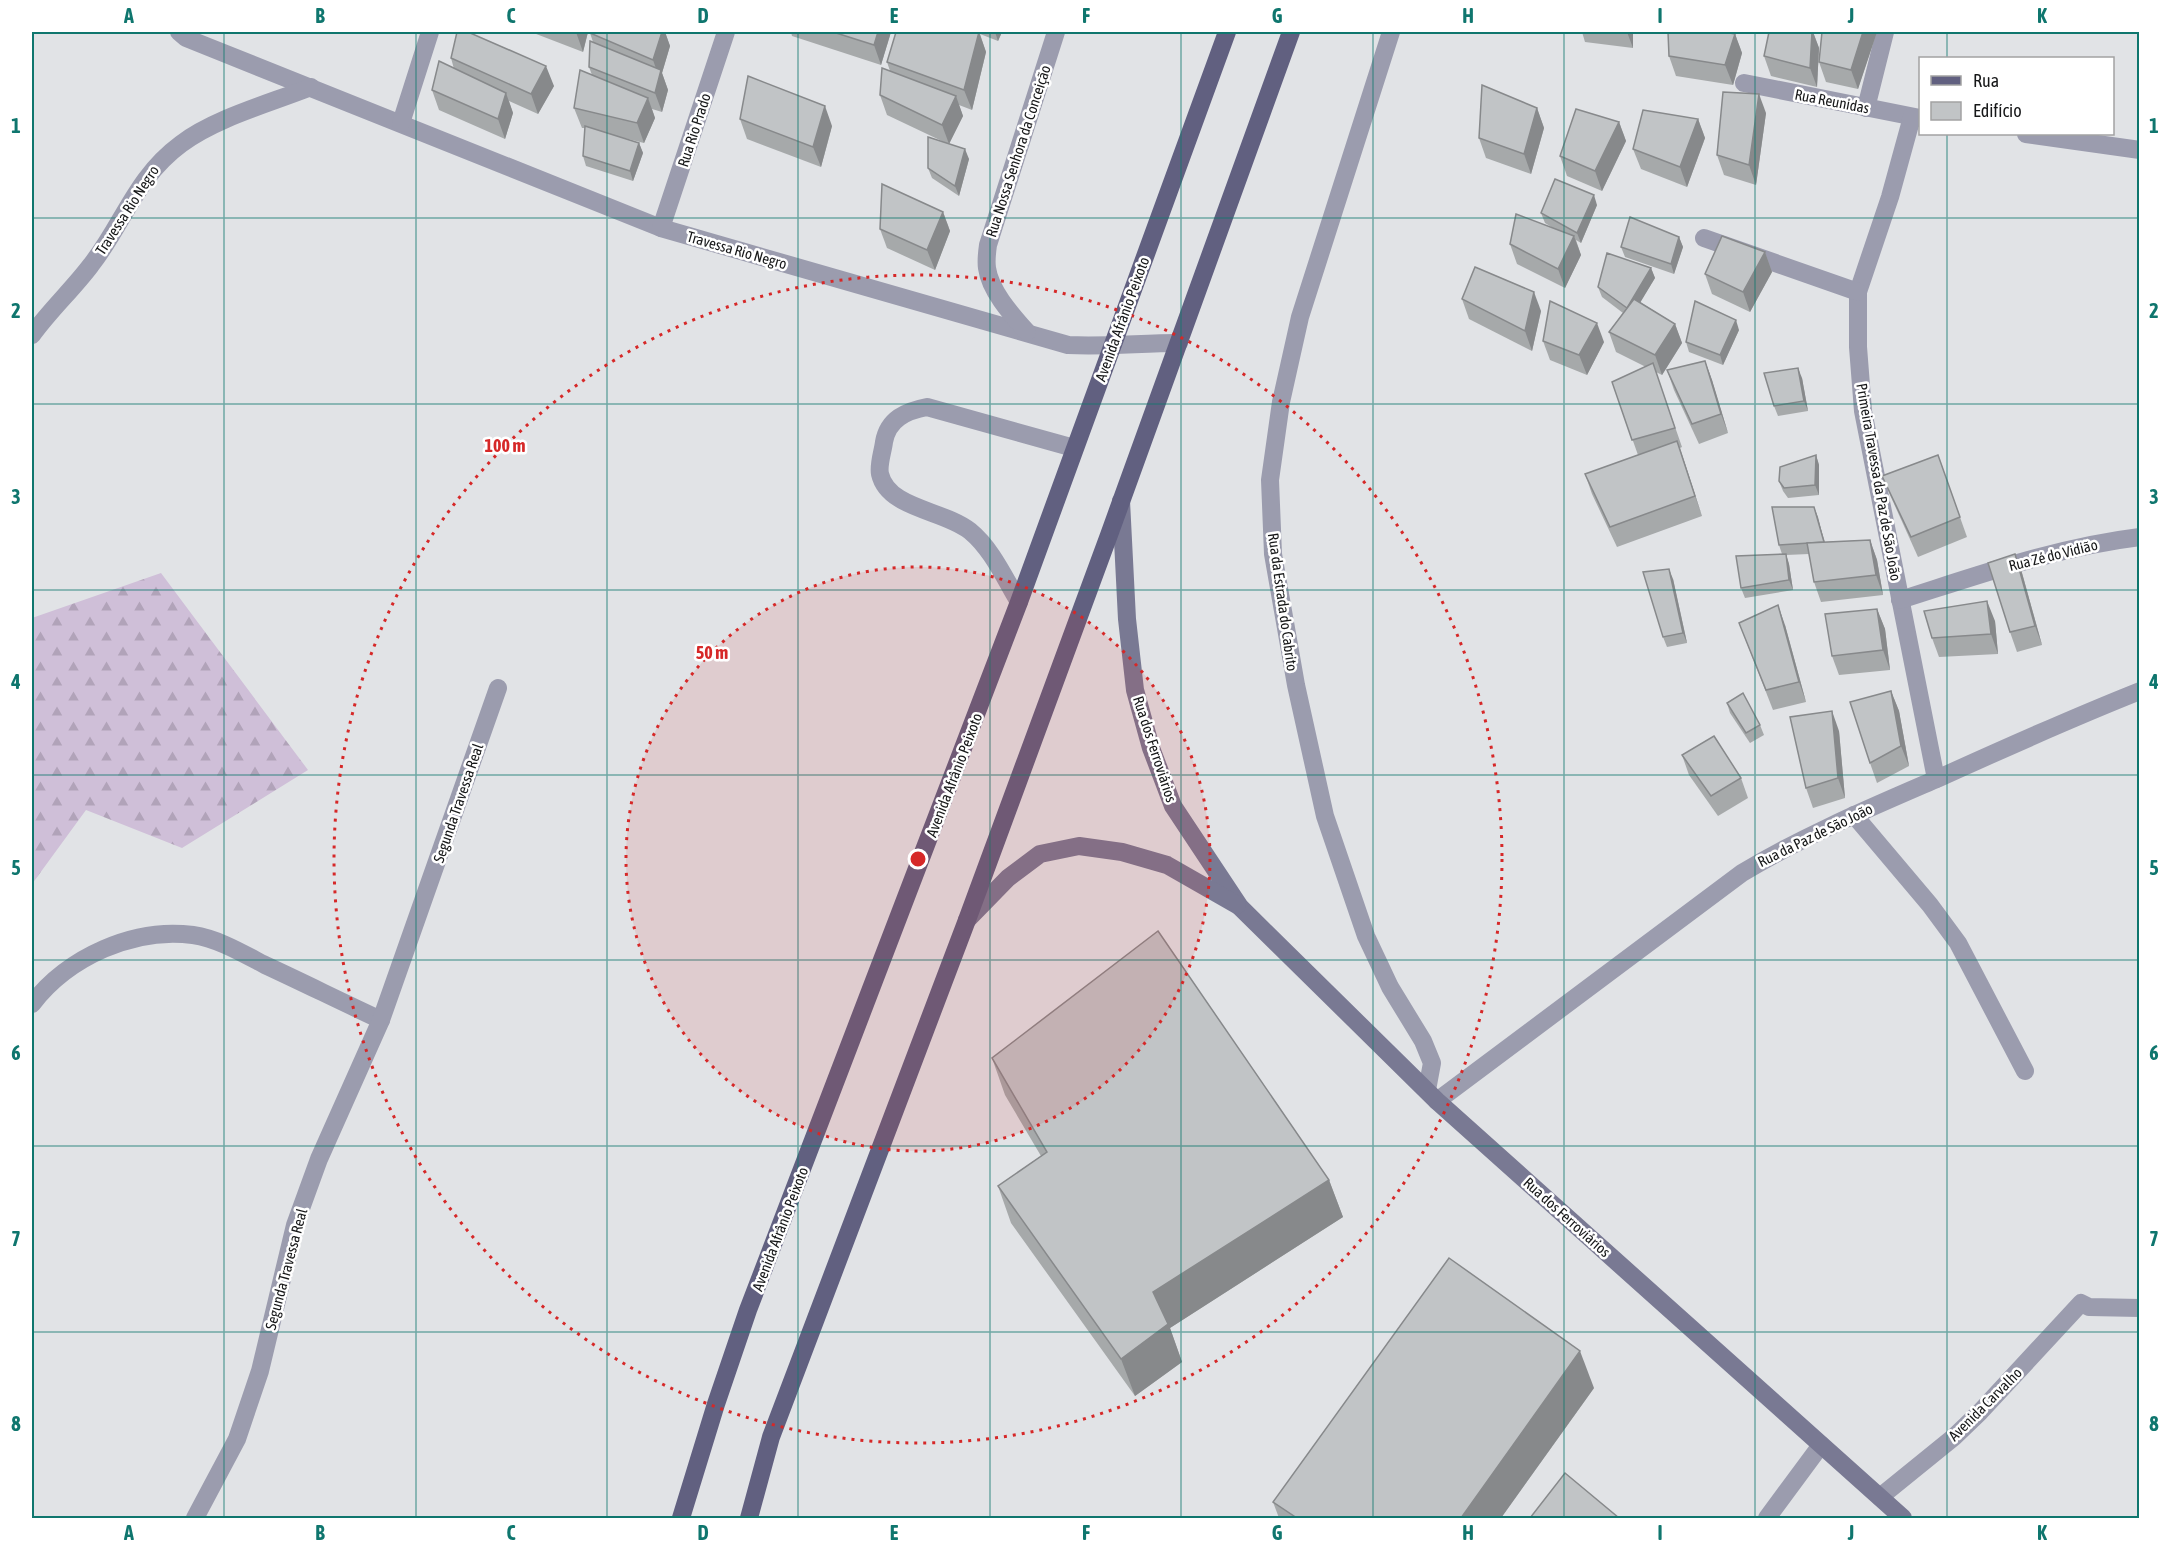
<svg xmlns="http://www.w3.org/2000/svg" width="2171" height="1550" font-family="'Asap Condensed',sans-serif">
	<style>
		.forest { fill: url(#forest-firs) }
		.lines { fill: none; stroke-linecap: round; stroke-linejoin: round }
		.service { stroke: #9b9cae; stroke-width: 18 }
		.minor { stroke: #9b9cae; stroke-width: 18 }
		.secondary { stroke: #797993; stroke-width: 18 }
		.primary { stroke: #616080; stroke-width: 18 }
		.wall { fill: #a6a9aa }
		.shaded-wall { fill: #87898b }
		.building { fill: #c1c4c6; stroke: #87898b; stroke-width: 1.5 }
		.grid { fill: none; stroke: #0f766e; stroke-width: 1.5; stroke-opacity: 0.55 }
		.ring { fill: none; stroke: #d62828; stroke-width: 3; stroke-dasharray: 3 6 }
		.labels { text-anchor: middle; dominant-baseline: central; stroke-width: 5; stroke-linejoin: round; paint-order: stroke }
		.street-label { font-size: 15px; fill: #161718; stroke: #fff }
		.centre { fill: #d62828; stroke: #fff; stroke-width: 3 }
		.ring-label { font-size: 18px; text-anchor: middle; font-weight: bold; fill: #d62828; stroke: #fff; stroke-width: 5; stroke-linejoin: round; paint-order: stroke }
		.neatline { fill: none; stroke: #0f766e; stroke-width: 2 }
		.grid-label { font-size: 20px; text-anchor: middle; font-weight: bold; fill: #0f766e }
	</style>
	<defs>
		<pattern id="forest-firs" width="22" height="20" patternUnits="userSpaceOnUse" patternTransform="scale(1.5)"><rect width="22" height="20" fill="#cfbfd8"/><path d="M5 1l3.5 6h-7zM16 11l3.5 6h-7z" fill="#b1a3b9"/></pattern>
	</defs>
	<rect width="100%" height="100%" fill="#e1e3e6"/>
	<path class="forest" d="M161 573 308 770 182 848 86 810 32 884V618Z"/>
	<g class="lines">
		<path class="service" d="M1019 602C1005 579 992 549 970 531 944 510 888 509 880 474 878 465 883 451 884 442 888 419 906 411 927 407L1074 448"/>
		<g class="minor">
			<path d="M179 32 186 38 661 228 1068 345C1105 347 1142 343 1179 343"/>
			<path d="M1391 32 1300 317 1281 402 1270 480 1273 554 1296 685 1325 816 1366 936 1390 987 1423 1041 1432 1063 1427 1090"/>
			<path d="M1744 83 1920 118"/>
			<path d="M1866 108 1885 32"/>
			<path d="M1912 117 1890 197 1858 292V347L1863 411 1936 779"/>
			<path d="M401 123 430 32"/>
			<path d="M2026 134 2140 150"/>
			<path d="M661 228 726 32"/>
			<path d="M1704 238 1858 292"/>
			<path d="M1027 332C1012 315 990 291 987 268 986 261 987 252 988 245L1056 32"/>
			<path d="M32 335C50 310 73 289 91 265 124 223 135 178 181 144 215 118 271 103 311 87"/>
			<path d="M1900 600C1979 575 2057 547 2140 537"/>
			<path d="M1854 815 1930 905 1958 943 2025 1071"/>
			<path d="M32 1004C68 957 134 927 193 935 219 939 242 953 265 965 304 983 342 1002 381 1020"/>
			<path d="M1437 1101 1742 873C1805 835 1872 807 1939 778 2005 748 2072 718 2140 691"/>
			<path d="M1880 1497 1954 1437 1980 1412 2081 1303 2089 1307 2140 1308"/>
			<path d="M195 1518 237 1439 260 1371 295 1225 319 1159 381 1020 498 688"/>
			<path d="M1767 1518 1821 1445"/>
		</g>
		<g class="secondary">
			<path d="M1121 501 1127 619 1135 690 1151 748 1173 806 1240 907 1437 1101 1903 1518"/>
			<path d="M967 920 1008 878 1040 854 1079 846 1122 852 1167 865 1237 905"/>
		</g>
		<g class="primary">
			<path d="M681 1518 716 1404 748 1310 1019 602 1227 32"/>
			<path d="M749 1518 771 1437 967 920 1109 535 1291 32"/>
		</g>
	</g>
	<g class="wall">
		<path d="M531 32H588L583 52Z"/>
		<path d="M590 32H665L670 46 662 73 668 90 662 112 652 109 655 118 644 143 624 138 639 143 643 153 633 181 586 166 583 156 585 128H582L574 108 592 75 589 67 593 42 590 33Z"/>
		<path d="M791 32H891L881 65 792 36Z"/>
		<path d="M896 32H1002L998 41 980 34 986 52 972 110 959 105 963 116 949 144 969 159 959 196 932 178 928 168 946 143 887 115 880 95 890 71 887 62Z"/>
		<path d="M1582 32H1633V48L1585 42Z"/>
		<path d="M1769 32H1813L1819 48 1817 87 1771 76 1764 56Z"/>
		<path d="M1822 32H1877L1858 89 1826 82 1819 62Z"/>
		<path d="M1735 34 1742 53 1733 85 1676 76 1669 56Z"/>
		<path d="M451 58 554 86 538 114 509 101 513 113 505 139 439 110 432 90 454 69Z"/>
		<path d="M1537 108 1544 128 1531 174 1486 158 1479 138Z"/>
		<path d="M1766 113 1756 185 1724 175 1717 155Z"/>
		<path d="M740 119 832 126 821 167 747 139Z"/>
		<path d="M1698 119 1705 138 1687 187 1641 169 1633 149Z"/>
		<path d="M1619 122 1626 141 1602 191 1567 176 1560 156Z"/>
		<path d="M1597 205 1581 243 1576 240 1581 255 1565 288 1517 264 1510 244 1553 228 1545 223 1541 213Z"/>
		<path d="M943 212 950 231 935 270 887 248 880 229Z"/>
		<path d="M1679 237 1683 247 1674 274 1625 257 1621 247Z"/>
		<path d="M1765 252 1772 272 1750 312 1712 294 1705 274Z"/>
		<path d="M1651 268 1655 278 1640 302 1675 324 1682 343 1662 375 1656 372 1682 447 1680 448 1702 516 1617 547 1592 494 1585 474 1638 455 1612 382 1646 367 1616 352 1609 332 1623 313 1602 297 1598 287Z"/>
		<path d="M1462 299 1541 311 1532 351 1469 319Z"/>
		<path d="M1739 330 1723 365 1689 352 1686 342Z"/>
		<path d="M1543 341 1604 342 1587 375 1550 360Z"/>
		<path d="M1705 361 1712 380 1728 433 1699 444 1674 390 1667 370Z"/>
		<path d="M1802 378 1808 411 1778 416 1774 406Z"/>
		<path d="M1816 455 1819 465V495L1788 498 1783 491 1779 481Z"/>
		<path d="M1938 455 1967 537 1918 557 1890 495 1882 476Z"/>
		<path d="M1814 507 1825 542 1870 540 1877 560 1883 595 1821 602 1814 582 1809 554 1786 555 1789 564 1793 590 1745 598 1741 588 1782 554 1779 545Z"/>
		<path d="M2015 554 2022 573 2042 645 2017 652 2010 632Z"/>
		<path d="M1673 579 1687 643 1667 647 1663 637Z"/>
		<path d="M1877 609 1885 629 1890 670 1839 675 1832 656Z"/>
		<path d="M1995 621 1998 654 1939 657 1932 638Z"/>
		<path d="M1739 623 1785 625 1806 702 1773 710Z"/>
		<path d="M1891 691 1899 711 1909 766 1877 783 1870 763Z"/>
		<path d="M1727 703 1760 725 1764 735 1750 743 1730 713Z"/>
		<path d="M1839 731 1845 798 1813 808 1806 788Z"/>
		<path d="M1682 755 1741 778 1748 798 1718 816 1689 775Z"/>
		<path d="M992 1058 1329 1180 1343 1217 1170 1328 1182 1362 1135 1396 1011 1223 998 1186 1041 1156 1005 1095Z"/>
		<path d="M1594 1388 1501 1518H1279L1273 1502Z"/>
	</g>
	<g class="shaded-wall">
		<path d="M576 32H588L583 52Z"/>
		<path d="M662 32H665L670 46 662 73 668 90 662 112 655 93 659 77 653 60Z"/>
		<path d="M878 32H891L881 65 874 45Z"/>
		<path d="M979 32 986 52 972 110 964 90Z"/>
		<path d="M995 32H1002L998 41Z"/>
		<path d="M1627 32H1633V48Z"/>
		<path d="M1812 32H1813L1819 48 1817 87 1810 68Z"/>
		<path d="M1863 32H1877L1858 89 1851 70Z"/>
		<path d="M1735 34 1742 53 1733 85 1725 65Z"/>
		<path d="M546 66 554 86 538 114 531 94Z"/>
		<path d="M506 93 513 113 505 139 498 119Z"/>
		<path d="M1759 94 1766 113 1756 185 1749 165Z"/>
		<path d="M956 96 963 116 949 144 942 125Z"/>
		<path d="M648 98 655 118 644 143 637 123Z"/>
		<path d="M825 106 832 126 821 167 813 147Z"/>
		<path d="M1537 108 1544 128 1531 174 1524 154Z"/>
		<path d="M1698 119 1705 138 1687 187 1680 167Z"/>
		<path d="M1619 122 1626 141 1602 191 1595 171Z"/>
		<path d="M639 143 643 153 633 181 630 171Z"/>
		<path d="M965 149 969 159 959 196 955 186Z"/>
		<path d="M1594 195 1597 205 1581 243 1577 233Z"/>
		<path d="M943 212 950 231 935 270 927 250Z"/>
		<path d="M1574 236 1581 255 1565 288 1558 269Z"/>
		<path d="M1679 237 1683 247 1674 274 1671 264Z"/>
		<path d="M1765 252 1772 272 1750 312 1743 292Z"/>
		<path d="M1651 268 1655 278 1631 318 1627 308Z"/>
		<path d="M1534 292 1541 311 1532 351 1525 331Z"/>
		<path d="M1736 320 1739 330 1723 365 1720 355Z"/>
		<path d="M1597 323 1604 342 1587 375 1579 355Z"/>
		<path d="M1675 324 1682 343 1662 375 1655 355Z"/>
		<path d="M1705 361 1712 380 1728 433 1721 414Z"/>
		<path d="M1798 368 1802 378 1808 411 1804 401Z"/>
		<path d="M1677 441 1684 461 1702 516 1695 496Z"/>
		<path d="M1816 455 1819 465V495L1815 485Z"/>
		<path d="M1814 507 1818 517 1827 553 1824 543Z"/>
		<path d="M1870 540 1877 560 1883 595 1876 575Z"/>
		<path d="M1786 554 1789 564 1793 590 1789 580Z"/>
		<path d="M2015 554 2022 573 2042 645 2035 626Z"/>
		<path d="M1669 569 1673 579 1687 643 1683 633Z"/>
		<path d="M1987 601 1995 621 1998 654 1991 634Z"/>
		<path d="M1778 605 1785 625 1806 702 1799 682Z"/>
		<path d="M1877 609 1885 629 1890 670 1883 650Z"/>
		<path d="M1891 691 1899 711 1909 766 1901 746Z"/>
		<path d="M1832 711 1839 731 1845 798 1838 778Z"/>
		<path d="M1329 1180 1343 1217 1170 1328 1182 1362 1135 1396 1121 1359 1153 1292Z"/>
		<path d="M1580 1351 1594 1388 1501 1518H1461Z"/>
	</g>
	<g class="building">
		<path d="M457 32H468L546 66 531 94 451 58Z"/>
		<path d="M590 32H662L653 60 590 33Z"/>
		<path d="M833 32H878L874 45Z"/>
		<path d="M896 32H979L964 90 887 62Z"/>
		<path d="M1668 32H1724L1735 34 1725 65 1669 56Z"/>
		<path d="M1769 32H1812L1810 68 1764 56Z"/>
		<path d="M1822 32H1863L1851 70 1819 62Z"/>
		<path d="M590 41 661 70 655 93 589 67Z"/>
		<path d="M439 61 506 93 498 119 432 90Z"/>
		<path d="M882 68 956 96 942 125 880 95Z"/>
		<path d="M580 70 648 98 637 123 574 108Z"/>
		<path d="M748 76 825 106 813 147 740 119Z"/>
		<path d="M1482 85 1537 108 1524 154 1479 138Z"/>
		<path d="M1723 92 1759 94 1749 165 1717 155Z"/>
		<path d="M1576 109 1619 122 1595 171 1560 156Z"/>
		<path d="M1643 110 1698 119 1680 167 1633 149Z"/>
		<path d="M585 126 639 143 630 171 583 156Z"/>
		<path d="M928 137 965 149 955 186 928 168Z"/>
		<path d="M1555 179 1594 195 1577 233 1541 213Z"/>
		<path d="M882 184 943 212 927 250 880 229Z"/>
		<path d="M1516 214 1574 236 1558 269 1510 244Z"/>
		<path d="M1630 217 1679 237 1671 264 1621 247Z"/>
		<path d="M1722 236 1765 252 1743 292 1705 274Z"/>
		<path d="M1607 253 1651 268 1627 308 1598 287Z"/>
		<path d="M1475 267 1534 292 1525 331 1462 299Z"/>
		<path d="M1634 299 1675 324 1655 355 1609 332Z"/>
		<path d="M1550 301 1597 323 1579 355 1543 341Z"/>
		<path d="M1695 301 1736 320 1720 355 1686 342Z"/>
		<path d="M1705 361 1721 414 1692 424 1667 370Z"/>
		<path d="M1653 363 1675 428 1632 440 1612 382Z"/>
		<path d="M1798 368 1804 401 1774 406 1764 373Z"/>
		<path d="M1677 441 1695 496 1610 527 1585 474Z"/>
		<path d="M1816 455 1815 485 1784 488 1779 481 1780 467Z"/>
		<path d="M1938 455 1960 517 1911 537 1882 476Z"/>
		<path d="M1772 507H1814L1824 542 1779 545Z"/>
		<path d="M1870 540 1876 575 1814 582 1807 543Z"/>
		<path d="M1786 554 1789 580 1741 588 1736 556Z"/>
		<path d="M2015 554 2035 626 2010 632 1988 563Z"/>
		<path d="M1669 569 1683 633 1663 637 1643 572Z"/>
		<path d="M1987 601 1991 634 1932 638 1924 611Z"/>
		<path d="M1778 605 1799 682 1766 690 1739 623Z"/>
		<path d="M1877 609 1883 650 1832 656 1825 614Z"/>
		<path d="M1891 691 1901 746 1870 763 1850 702Z"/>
		<path d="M1743 693 1760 725 1746 733 1727 703Z"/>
		<path d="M1832 711 1838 778 1806 788 1790 717Z"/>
		<path d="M1714 736 1741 778 1711 796 1682 755Z"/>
		<path d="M1158 931 1329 1180 1153 1292 1168 1324 1121 1359 998 1186 1047 1152 992 1058Z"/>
		<path d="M1449 1258 1580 1351 1461 1518H1297L1273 1502Z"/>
		<path d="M1565 1473 1619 1518H1530Z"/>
	</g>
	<path class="grid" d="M224 32V1518M416 32V1518M607 32V1518M798 32V1518M990 32V1518M1181 32V1518M1373 32V1518M1564 32V1518M1755 32V1518M1947 32V58M1947 134V1518M32 218H2140M32 404H2140M32 590H2140M32 775H2140M32 960H2140M32 1146H2140M32 1332H2140"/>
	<circle cx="918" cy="859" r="292" fill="#d62828" fill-opacity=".12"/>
	<g class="ring">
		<circle cx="918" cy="859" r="292"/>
		<circle cx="918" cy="859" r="584"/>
	</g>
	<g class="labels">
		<g class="street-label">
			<text transform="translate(1832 101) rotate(11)">Rua Reunidas</text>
			<text transform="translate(694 130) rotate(-72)">Rua Rio Prado</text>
			<text transform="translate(1018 151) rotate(-72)">Rua Nossa Senhora da Conceição</text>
			<text transform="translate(127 210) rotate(-57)">Travessa Rio Negro</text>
			<text transform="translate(737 250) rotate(16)">Travessa Rio Negro</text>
			<text transform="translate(1122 319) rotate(-70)">Avenida Afrânio Peixoto</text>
			<text transform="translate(1879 482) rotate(80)">Primeira Travessa da Paz de São João</text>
			<text transform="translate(2053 555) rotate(-14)">Rua Zé do Vidião</text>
			<text transform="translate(1283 602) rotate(82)">Rua da Estrada do Cabrito</text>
			<text transform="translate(1155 749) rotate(72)">Rua dos Ferroviários</text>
			<text transform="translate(954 775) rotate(-69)">Avenida Afrânio Peixoto</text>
			<text transform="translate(458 803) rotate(-71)">Segunda Travessa Real</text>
			<text transform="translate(1815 835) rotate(-26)">Rua da Paz de São João</text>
			<text transform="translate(1567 1217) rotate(42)">Rua dos Ferroviários</text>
			<text transform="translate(780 1229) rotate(-69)">Avenida Afrânio Peixoto</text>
			<text transform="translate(286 1269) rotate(-75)">Segunda Travessa Real</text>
			<text transform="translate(1985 1404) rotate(-45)">Avenida Carvalho</text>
		</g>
	</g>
	<circle cx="918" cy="859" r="9" class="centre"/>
	<g class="ring-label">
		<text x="505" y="452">100 m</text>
		<text x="712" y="659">50 m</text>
	</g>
	<rect width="2171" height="1550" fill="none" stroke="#ffffff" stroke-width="66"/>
	<rect x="1919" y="57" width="195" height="78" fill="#ffffff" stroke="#a2a2a3" stroke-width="1.5"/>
	<rect x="1931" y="76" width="30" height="9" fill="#616080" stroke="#a2a2a3" stroke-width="1.5"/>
	<text x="1973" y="87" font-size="18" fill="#161718">Rua</text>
	<rect x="1931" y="102" width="30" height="18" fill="#c1c4c6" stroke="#a2a2a3" stroke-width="1.5"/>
	<text x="1973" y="117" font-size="18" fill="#161718">Edifício</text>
	<rect x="33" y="33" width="2105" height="1484" class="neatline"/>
	<g class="grid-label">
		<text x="129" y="23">A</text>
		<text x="320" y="23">B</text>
		<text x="511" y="23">C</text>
		<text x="703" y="23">D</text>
		<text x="894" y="23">E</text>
		<text x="1086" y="23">F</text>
		<text x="1277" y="23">G</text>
		<text x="1468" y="23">H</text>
		<text x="1660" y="23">I</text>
		<text x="1851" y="23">J</text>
		<text x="2042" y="23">K</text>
		<text x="16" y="133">1</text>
		<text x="2154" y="133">1</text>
		<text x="16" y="318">2</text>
		<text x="2154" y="318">2</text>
		<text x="16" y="504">3</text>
		<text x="2154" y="504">3</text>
		<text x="16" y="689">4</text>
		<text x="2154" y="689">4</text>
		<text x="16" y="875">5</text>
		<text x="2154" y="875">5</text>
		<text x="16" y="1060">6</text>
		<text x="2154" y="1060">6</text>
		<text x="16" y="1246">7</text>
		<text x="2154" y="1246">7</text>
		<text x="16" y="1431">8</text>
		<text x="2154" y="1431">8</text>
		<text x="129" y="1540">A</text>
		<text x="320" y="1540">B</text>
		<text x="511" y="1540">C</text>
		<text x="703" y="1540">D</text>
		<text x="894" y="1540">E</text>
		<text x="1086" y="1540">F</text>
		<text x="1277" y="1540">G</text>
		<text x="1468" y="1540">H</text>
		<text x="1660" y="1540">I</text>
		<text x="1851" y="1540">J</text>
		<text x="2042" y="1540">K</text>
	</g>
</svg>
